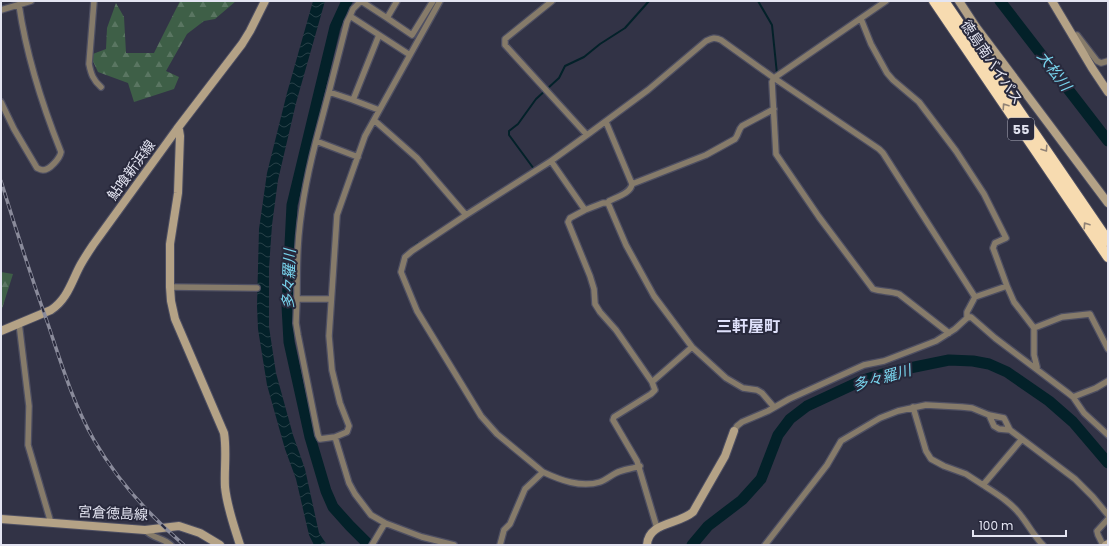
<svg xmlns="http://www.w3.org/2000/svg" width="1109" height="546" font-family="Poppins,'Noto Sans JP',sans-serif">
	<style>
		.forest { fill: url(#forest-firs) }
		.water { fill: url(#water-waves) }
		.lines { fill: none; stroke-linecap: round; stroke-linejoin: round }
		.stream { stroke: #032129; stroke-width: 2 }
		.river { stroke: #032129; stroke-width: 11 }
		.street-casing { stroke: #4e4f62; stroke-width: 8 }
		.secondary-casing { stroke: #4e4f62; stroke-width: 10 }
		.highway-casing { stroke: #4e4f62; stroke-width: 12 }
		.street { stroke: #867b6a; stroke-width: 5.5 }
		.secondary { stroke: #b4a286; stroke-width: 8 }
		.highway { stroke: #f7dbb0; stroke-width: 10 }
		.rail-casing { stroke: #8a8b9b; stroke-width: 3.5 }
		.rail { stroke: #28293c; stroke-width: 2; stroke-dasharray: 6; stroke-linecap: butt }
		.oneway { stroke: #908276 }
		.labels { text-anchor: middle; stroke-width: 4; stroke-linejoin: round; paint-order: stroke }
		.shield { fill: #28293c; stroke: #acadbb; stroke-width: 1 }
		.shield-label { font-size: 13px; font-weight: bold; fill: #e4e5f2 }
		.street-label { font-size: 14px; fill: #e4e5f2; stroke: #28293c }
		.water-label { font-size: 15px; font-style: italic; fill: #78d4ed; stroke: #28293c }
		.quarter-label { font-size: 16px; font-weight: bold; fill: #dfe1fb; stroke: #28293c }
	</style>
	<defs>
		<pattern id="forest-firs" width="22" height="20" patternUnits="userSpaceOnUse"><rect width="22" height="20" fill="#3e5f47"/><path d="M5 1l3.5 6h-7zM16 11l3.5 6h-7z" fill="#5a7662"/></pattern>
		<pattern id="water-waves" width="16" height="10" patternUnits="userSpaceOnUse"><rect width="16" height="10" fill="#032129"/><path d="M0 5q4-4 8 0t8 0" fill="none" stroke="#284148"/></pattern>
	</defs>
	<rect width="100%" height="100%" fill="#323346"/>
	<path class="forest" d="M180,1H236L215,19L204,21L187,34L166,71L179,77L174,89L134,102L128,83L98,72L90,55L106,49L107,28L116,3L124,17L126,53H154Z
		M1,272L13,274L1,312Z"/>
	<path class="water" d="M313,1H325L296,103L278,180L272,225L269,268V327L276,373L293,435L305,469L319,533L327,545H314L309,535L296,479L285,449L267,385L258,329L257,306L259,229L267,173L287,93Z"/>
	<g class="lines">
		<path class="stream" d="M758,1L772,25L777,74
			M533,170L534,169L509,135V131L518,124L536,99L559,78L565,66L584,57L600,44L625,28L649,1
			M914,197L924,212
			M413,247L418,243"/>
		<path class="river" d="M347,1L335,27L292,205L287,306L289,342L310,437L326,491L333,507L350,526L369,545
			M1000,1L1108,141
			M692,545L708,526L742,500L761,479L778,435L790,419L807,406L863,380L890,372L949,360L973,361L989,364L1007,372L1049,401L1073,422L1108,463"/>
		<defs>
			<path id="street" d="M94,1L89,64C91,74 93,80 101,87
				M361,1L353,9L350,16L410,55
				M361,1L387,18
				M397,1L387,18L412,35L433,1
				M552,1L505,39V45L587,135L648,90L706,41C712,38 715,37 721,40L774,78L879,149L883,153L975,297L967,312V318
				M886,1L774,78L772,82L776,154L819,217L873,289C882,292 890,291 899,294L949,333
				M1,10L31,1
				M350,16L347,22L329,92L353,100
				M861,19L871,44L887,73L893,80L919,102L956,151L984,194L1006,238L995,243L993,248L1007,286L1014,302L1034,328V355L1037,367V369
				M379,35L353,100L379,110
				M1072,36L1077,35L1097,61L1101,63L1108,61
				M329,92L316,141L358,157
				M1,102L14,129L37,168C39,169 41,170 43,170C50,170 60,158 61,152C43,107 26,53 19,5
				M374,120L417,158L466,215L551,161
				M606,122L632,184L706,155L735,139C739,134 738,130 742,126L774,109
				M587,135L551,161L585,210L603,203H608
				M316,141C307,176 300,211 298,247C297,264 297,281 297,299H331
				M632,184C631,193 617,197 609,201L608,203L626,245L654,296L692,347L726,378L743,388L757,390L762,393L774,407
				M585,210L570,218L568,222L590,276L594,289L595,304L600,312L616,330L652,382L692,347
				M466,215L412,251L405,257L401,272L417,311L481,416L497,434L543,472L525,489L510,524L504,530L500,545
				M170,287L257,288
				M975,297L1007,286
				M297,299L296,323L298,335L318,435L320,439L335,437
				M19,323L29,406L28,445L51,523
				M1034,328L1062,317L1090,314L1108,349
				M652,382L655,390L651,394L614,417L613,420L637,461L657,528
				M1073,397L1096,388L1108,381
				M913,407L926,451L931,459L944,466L966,474L983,485
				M989,415L994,426L999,429L1010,430L1022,439
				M734,431L737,426L742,422L768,411L789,399L864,365L884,361L936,341L955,329L967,318L971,317L995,338L1068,393L1073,397L1084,413L1108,435
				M543,472C560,480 581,488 600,482C606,480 610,476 616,473C623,469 632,469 640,466
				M385,523L422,537L454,545
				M145,530C152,538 163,538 171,545
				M372,545L385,523L371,515L355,494L349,483L335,437L347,432L349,426L340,403L332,370L329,336L337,215L365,136L440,1
				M765,545L827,465L841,441L880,418L898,411L926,405L962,407L972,408L989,415L1004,418L1010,430
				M1043,545C1034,536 1029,526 1022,517C1012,503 997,494 983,485L1022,439L1075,479L1093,497L1108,515
				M1103,545L1098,535L1097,531L1108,519"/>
			<path id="secondary" d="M959,1L976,27L1108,203
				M1052,1L1092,68L1108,92
				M177,129L179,130L180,136L178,193L170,244V287L171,301L175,319L224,433C227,451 224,469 225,487C227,507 234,526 240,545
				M1,331L51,310C68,299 72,280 81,264C85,257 89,251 93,245L177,129L242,44L250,31L265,1
				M1,519L145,530L179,526L200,533L220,545
				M647,545C648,522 678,525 693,512L725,456L734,431
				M1106,545L1108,544"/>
			<path id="highway" d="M934,1L1108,257
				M944,1L1108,241"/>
		</defs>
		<use href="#street" class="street-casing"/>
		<use href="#secondary" class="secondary-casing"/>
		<use href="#highway" class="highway-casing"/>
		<use href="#street" class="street"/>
		<use href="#secondary" class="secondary"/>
		<use href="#highway" class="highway"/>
		<defs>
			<path id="rail" d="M1,181C16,230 32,279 49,327C62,366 74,405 94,440C117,480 149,515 184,545"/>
		</defs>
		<use href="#rail" class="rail-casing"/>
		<use href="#rail" class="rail"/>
	</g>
	<defs><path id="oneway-chevron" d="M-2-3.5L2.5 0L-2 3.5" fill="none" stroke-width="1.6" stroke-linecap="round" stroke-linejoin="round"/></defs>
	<g class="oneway">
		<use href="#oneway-chevron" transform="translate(1005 106) rotate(-124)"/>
		<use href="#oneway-chevron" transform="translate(1045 149) rotate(56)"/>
		<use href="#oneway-chevron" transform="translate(1086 225) rotate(-124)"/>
	</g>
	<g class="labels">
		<rect class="shield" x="1008" y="118" width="26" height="22" rx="3"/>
		<g class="shield-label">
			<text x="1021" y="134">55</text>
		</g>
		<g class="street-label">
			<text transform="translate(992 62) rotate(56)" y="5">徳島南バイパス</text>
			<text transform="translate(131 170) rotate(-54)" y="5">鮎喰新浜線</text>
			<text transform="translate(113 513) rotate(3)" y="5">宮倉徳島線</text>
		</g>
		<g class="water-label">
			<text transform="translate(1054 71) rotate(53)" y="5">大松川</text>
			<text transform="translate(289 279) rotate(-88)" y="5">多々羅川</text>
			<text transform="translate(882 378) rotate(-16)" y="5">多々羅川</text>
		</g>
		<g class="quarter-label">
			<text x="748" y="332">三軒屋町</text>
		</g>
	</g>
	<rect width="1109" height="546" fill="none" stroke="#e4e5f2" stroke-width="4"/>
	<path d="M973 530v6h93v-6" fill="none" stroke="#e4e5f2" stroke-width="2"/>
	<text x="979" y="530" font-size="12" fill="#e4e5f2" stroke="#28293c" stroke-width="3" paint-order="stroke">100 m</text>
</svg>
